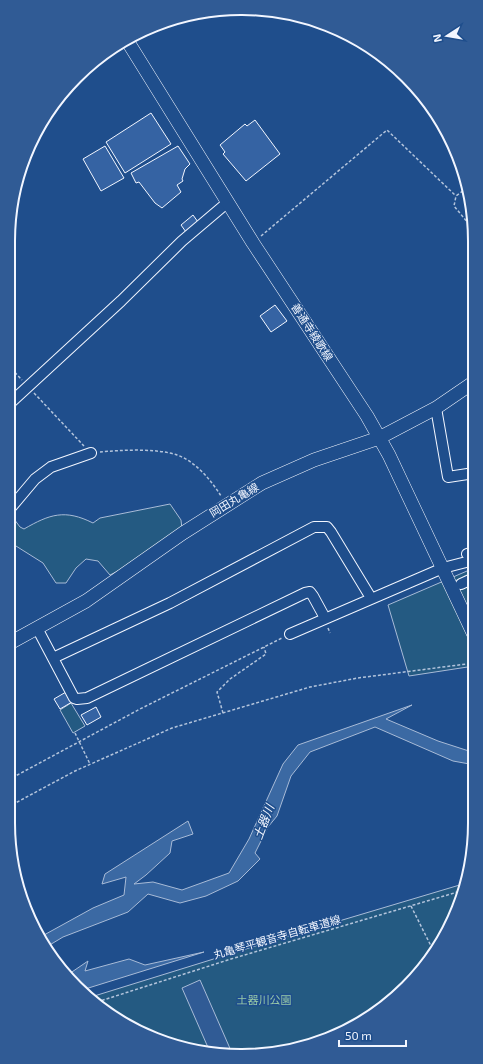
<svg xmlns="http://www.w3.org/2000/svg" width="483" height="1064" font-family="'Exo 2','Noto Sans JP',sans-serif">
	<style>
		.green { fill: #245a82; stroke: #a8bbd7 }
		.parking { fill: #305b95; stroke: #a8bbd7 }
		.water { fill: #3b69a3; stroke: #a8bbd7 }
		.building { fill: #3563a3; stroke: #f2f6ff }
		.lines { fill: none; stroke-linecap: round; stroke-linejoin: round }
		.minor-casing { stroke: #f2f6ff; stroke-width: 12 }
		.major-casing { stroke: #f2f6ff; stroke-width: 14 }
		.path { stroke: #b3c4dc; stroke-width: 1.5; stroke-dasharray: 3 2; stroke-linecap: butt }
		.minor { stroke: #1f4e8c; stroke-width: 10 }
		.major { stroke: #1f4e8c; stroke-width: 13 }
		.labels { text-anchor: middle; stroke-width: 3; stroke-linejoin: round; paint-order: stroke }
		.street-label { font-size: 11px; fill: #f2f6ff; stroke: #1f4e8c }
		.park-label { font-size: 11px; fill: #97c8a6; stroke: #1f4e8c }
		.water-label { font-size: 12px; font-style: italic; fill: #f2f6ff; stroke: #1f4e8c }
		.rim { fill: none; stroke: #f2f6ff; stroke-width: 2 }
	</style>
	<rect width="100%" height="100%" fill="#1f4e8c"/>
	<path class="green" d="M170,504L181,520L182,529L126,567L110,575L98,561L86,559L76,568L66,583H56L43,563L8,541V520L14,519L20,527L24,529C50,514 65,509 93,523L100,518Z
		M474,568V666L409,676L388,605Z
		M71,703L85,726L73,733L60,710Z
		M463,884L457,912L417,976L358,1025L272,1054L196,1052L125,1025L91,997L262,944Z"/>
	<path class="parking" d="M200,980L232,1053L210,1052L182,988Z"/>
	<path class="water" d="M412,705L386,719L438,741L475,753V765L453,761L375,727L310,752L291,776L277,816L268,827L255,853L260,859L238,881L206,896L180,903L148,894L128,912L63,937L48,946L43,937L44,935L93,908L124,895L126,877L102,884L105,874L188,821L193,834L172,841L170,853L146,875L134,884L153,882L182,890L229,873L249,839L283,764L298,745Z
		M204,952L82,990L66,976L88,961L85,971L129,959L145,965Z"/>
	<path class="building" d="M151,113L171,144L125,173L106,142Z
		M255,120L280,154L246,181L223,154L225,152L220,145L245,124L247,126Z
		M105,146L124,178L101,191L83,159Z
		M178,146L190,164L185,169L182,179L183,181L177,185L181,192L162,208L155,203L139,182L136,183L131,173Z
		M193,215L198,222L186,232L181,225Z
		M275,305L287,321L271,332L260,316Z
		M66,692L72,702L60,709L54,699Z
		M96,707L101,717L87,725L81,715Z"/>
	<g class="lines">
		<defs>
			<path id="minor" d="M8,405L121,301L182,241L228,202
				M436,408L448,477L474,473
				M8,511L35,479L51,467L91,453
				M467,554L474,552
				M461,584L474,578
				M37,628L74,698L77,699L87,698L305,593L310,592L313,596L325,618
				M290,634L443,568L474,560
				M53,658L170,603L314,527H327L331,532L371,598"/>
			<path id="major" d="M128,42L253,243L367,416L389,455L474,635
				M8,644L86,601L183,533L262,483L314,460L379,438L436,408L474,382"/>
		</defs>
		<use href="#minor" class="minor-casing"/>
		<use href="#major" class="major-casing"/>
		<path class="path" d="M467,188L456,196L454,206L473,229
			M261,236L387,130L456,196
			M8,365L22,380
			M34,393L84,446
			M100,452C122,450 156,448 177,455C195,461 211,480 221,496
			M328,628L330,633
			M223,713L217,692L230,679L266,654L264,647
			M75,733L90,764
			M8,780L140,709L282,638
			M8,807L75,771L172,728L310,687L358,678L474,663
			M411,906L433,950
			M97,1002L231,959L461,891"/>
		<use href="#minor" class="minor"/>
		<use href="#major" class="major"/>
	</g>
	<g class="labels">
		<g class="street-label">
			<text transform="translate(312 332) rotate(57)" y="4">善通寺綾歌線</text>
			<text transform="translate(234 500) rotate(-31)" y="4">岡田丸亀線</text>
			<text transform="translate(277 937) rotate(-16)" y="4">丸亀琴平観音寺自転車道線</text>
		</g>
		<g class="park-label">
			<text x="264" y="1004">土器川公園</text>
		</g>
		<g class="water-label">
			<text transform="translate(264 822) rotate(-69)" y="4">土器川</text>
		</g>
	</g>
	<path d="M0 0H483V1064H0ZM241 15H242A226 226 0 0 1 468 241V823A226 226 0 0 1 242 1049H241A226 226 0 0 1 15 823V241A226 226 0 0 1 241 15Z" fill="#305b95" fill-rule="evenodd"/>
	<path class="rim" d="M241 15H242A226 226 0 0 1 468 241V823A226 226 0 0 1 242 1049H241A226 226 0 0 1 15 823V241A226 226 0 0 1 241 15Z"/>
	<g transform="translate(447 36) rotate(258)" stroke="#1f4e8c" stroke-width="3" paint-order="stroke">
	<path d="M0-3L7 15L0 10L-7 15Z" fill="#f2f6ff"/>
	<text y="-6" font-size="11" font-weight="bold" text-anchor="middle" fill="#f2f6ff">N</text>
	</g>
	<path d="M339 1040v6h67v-6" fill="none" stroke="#f2f6ff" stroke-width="2"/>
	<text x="345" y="1040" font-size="12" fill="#f2f6ff" stroke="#1f4e8c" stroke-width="3" paint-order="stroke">50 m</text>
</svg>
